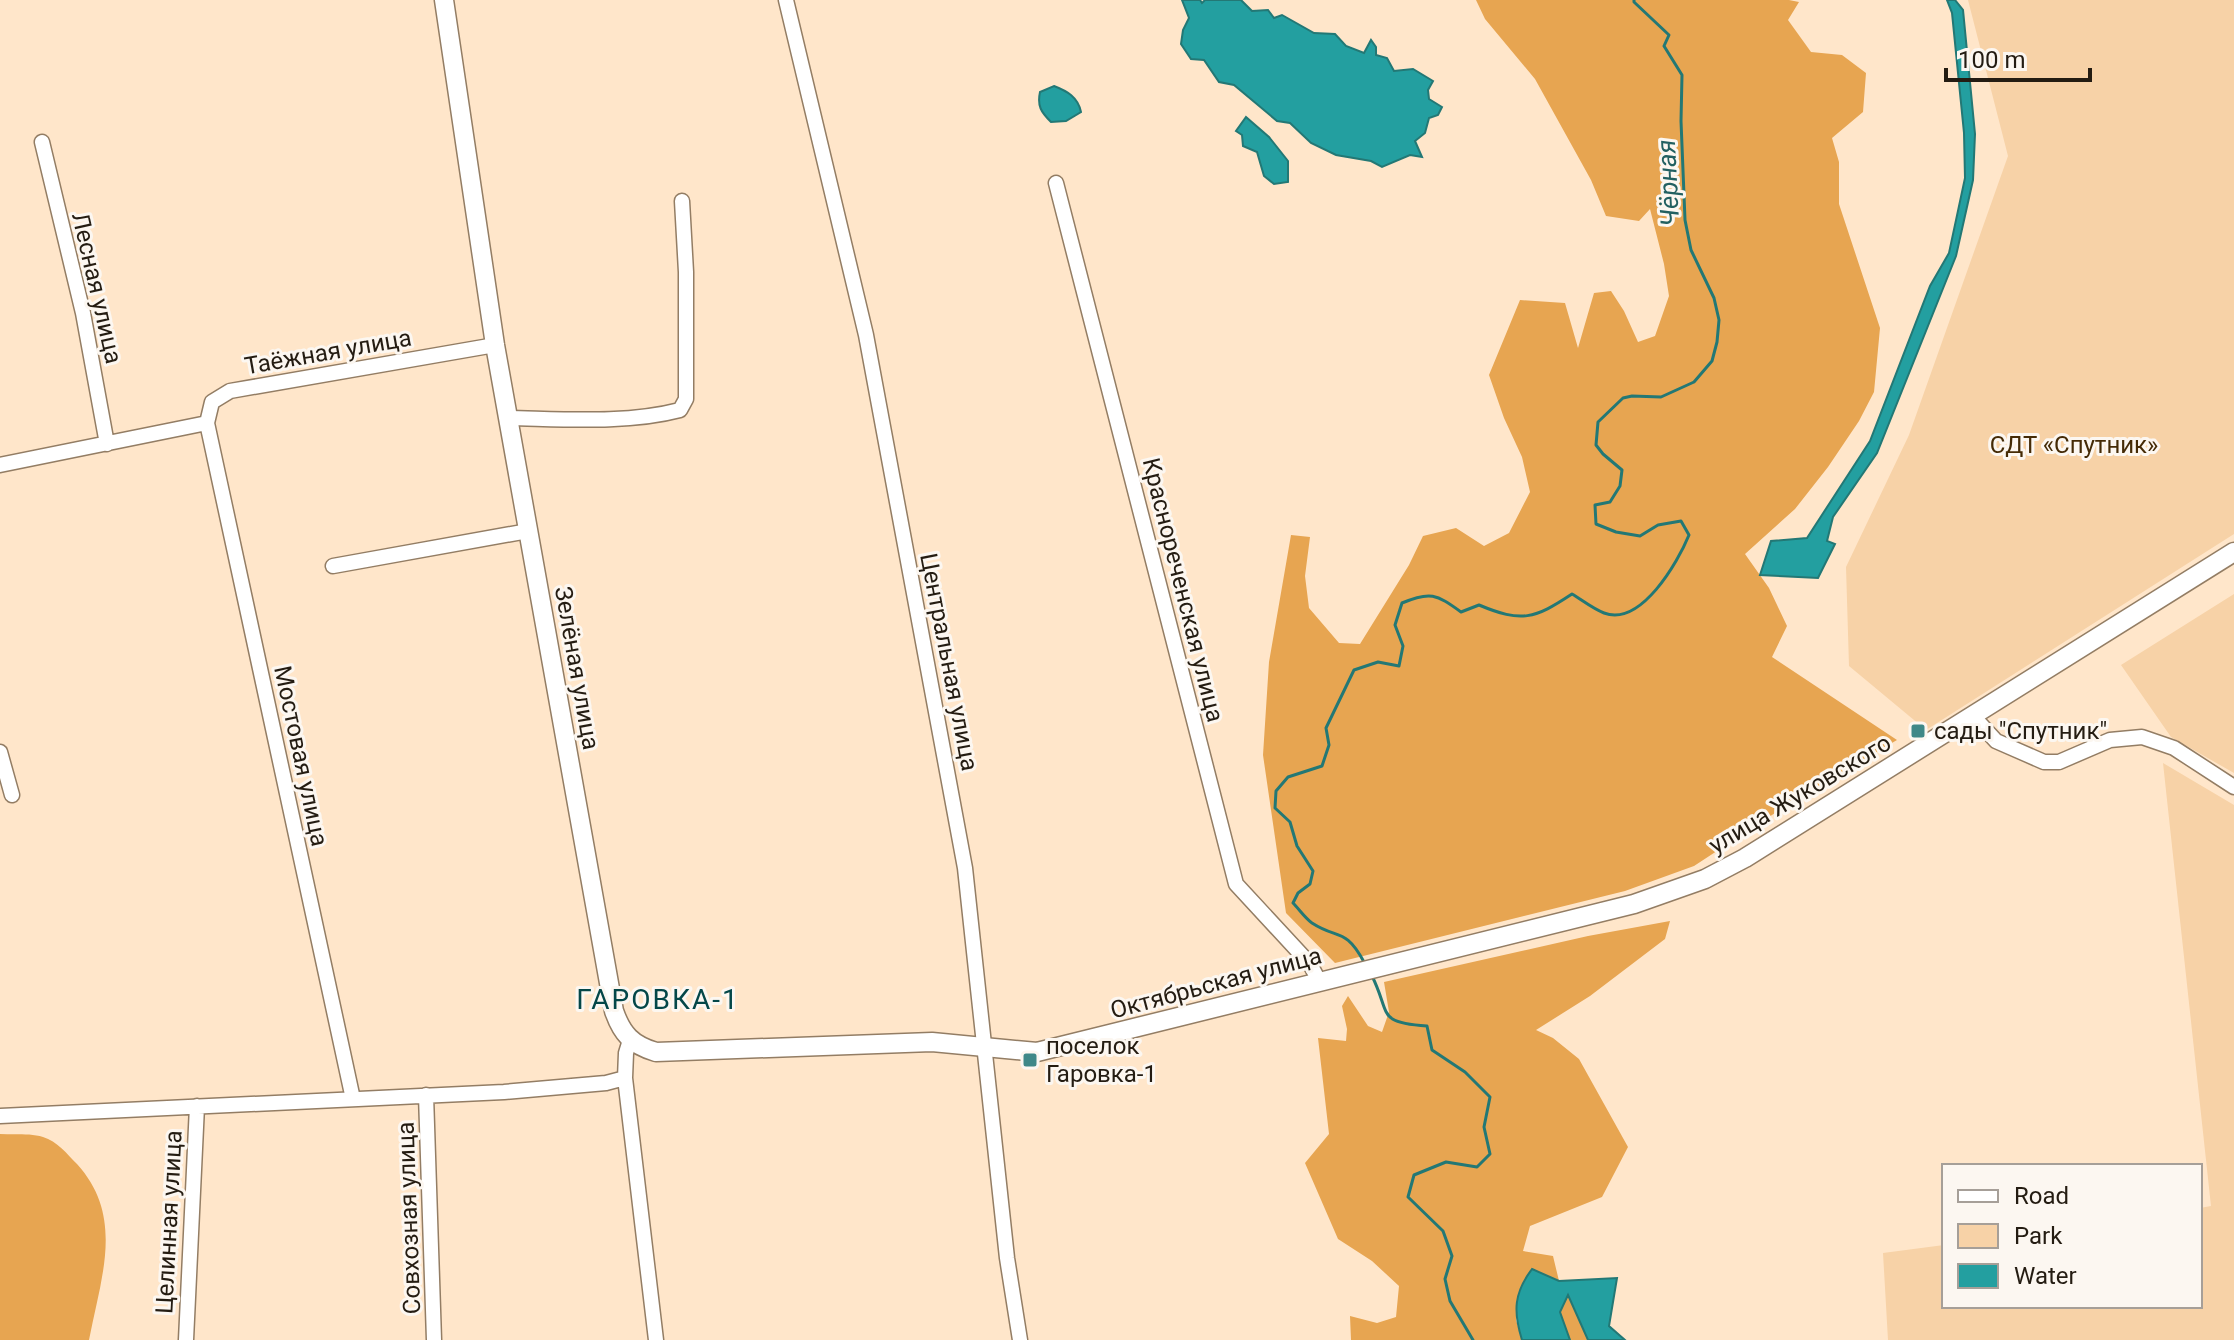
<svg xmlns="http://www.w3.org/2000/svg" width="2234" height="1340" font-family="Roboto,sans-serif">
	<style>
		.green { fill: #f7d2a7 }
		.forest { fill: #e7a551 }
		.water { fill: #239fa0; stroke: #237875; stroke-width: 2 }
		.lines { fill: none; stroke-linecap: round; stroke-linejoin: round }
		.stream { stroke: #237875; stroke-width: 3 }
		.minor-casing { stroke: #937d64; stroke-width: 17 }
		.major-casing { stroke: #937d64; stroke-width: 21 }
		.minor { stroke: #fff; stroke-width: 14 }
		.major { stroke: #fff; stroke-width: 18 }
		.poi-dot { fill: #3f8888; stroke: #fcf7f1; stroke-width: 3 }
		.labels { text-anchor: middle; stroke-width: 6; stroke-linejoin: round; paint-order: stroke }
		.street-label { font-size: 24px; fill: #241c12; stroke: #fcf7f1 }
		.park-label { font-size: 24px; fill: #452b06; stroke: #fcf7f1 }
		.poi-label { font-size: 24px; fill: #241c12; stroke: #fcf7f1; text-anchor: start }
		.water-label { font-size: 26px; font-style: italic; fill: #226061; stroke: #fcf7f1 }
		.quarter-label { font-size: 28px; letter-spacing: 2px; fill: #044748; stroke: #fcf7f1 }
	</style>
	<rect width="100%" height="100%" fill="#ffe6ca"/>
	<path class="green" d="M1968,0H2234V534L1926,730L1849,666L1846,567L1909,435L2008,156Z
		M2234,594V773L2171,737L2121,665Z
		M2163,763L2234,805V1340H1888L1883,1253L1944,1245V1306H2200V1208L2211,1206Z"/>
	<path class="forest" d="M1476,0H1789L1799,2L1788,20L1811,52L1842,55L1866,73L1863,112L1832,138L1839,162V204L1880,328L1874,392L1859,421L1828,467L1795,509L1745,554L1769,588L1787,626L1772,657L1897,740L1801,796L1694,866L1625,891L1335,963L1286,913L1263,755L1269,662L1291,535L1310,537L1305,576L1309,608L1339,643L1360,644L1409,565L1423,536L1456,528L1484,546L1509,533L1530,492L1522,457L1504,418L1489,375L1520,300L1565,303L1578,348L1594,293L1611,291L1624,311L1638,342L1655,336L1669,296L1664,264L1650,209L1639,221L1606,216L1591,180L1535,79L1485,19Z
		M1670,921L1665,939L1590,996L1536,1030L1553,1038L1579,1059L1628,1147L1602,1197L1530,1226L1523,1251L1553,1256L1559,1281L1532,1269L1516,1320L1522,1340H1351L1350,1316L1377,1323L1396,1317L1399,1286L1372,1261L1338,1239L1305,1163L1329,1134L1318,1038L1346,1041L1347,1029L1342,1006L1348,996L1368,1026L1382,1032L1389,1012L1384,982L1588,936Z
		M0,1134C14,1135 30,1133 43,1137C57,1141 67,1154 77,1164C125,1217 101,1277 89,1340H0Z
		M1568,1295L1588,1340H1570L1560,1312Z"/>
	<path class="water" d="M1182,0H1200L1202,3L1205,0H1241L1252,11L1268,10L1274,18L1282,15L1314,33L1335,34L1346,46L1364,53L1371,40L1376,47V55L1387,58L1394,71L1413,69L1433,81L1428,90L1429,99L1442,107L1438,115L1429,118L1425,133L1415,141L1422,157L1410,155L1382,167L1371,161L1336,155L1311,143L1290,123L1277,121L1234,85L1219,82L1204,60L1191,59L1181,44L1183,30L1189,18Z
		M1947,0H1955L1963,10L1975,134L1973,180L1956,256L1877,453L1833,517L1827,541L1835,544L1818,578L1760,575L1771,541L1807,538L1870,441L1930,286L1949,253L1965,178L1964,133L1952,13Z
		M1054,86C1067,91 1078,97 1081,112L1066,121L1051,122C1041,112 1037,106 1040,92Z
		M1246,117L1269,137L1288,161V182L1274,184L1264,176L1257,152L1243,146L1242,135L1236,131Z
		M1532,1269L1559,1281L1617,1278L1609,1326L1625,1340H1588L1568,1295L1560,1312L1570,1340H1522C1513,1311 1514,1293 1532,1269Z"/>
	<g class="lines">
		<path class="stream" d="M1364,962C1345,927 1338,940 1312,923C1305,918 1299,909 1293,903L1298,893L1310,884L1313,871L1297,846L1290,822L1275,808L1276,791L1288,777L1322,766L1329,745L1326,728L1354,670L1378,662L1399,666L1403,646L1395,625L1402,603C1430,591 1436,594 1461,612L1479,605C1522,623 1534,619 1572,594C1582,600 1593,609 1604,613C1641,627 1678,562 1689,535L1681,521L1658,525L1640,536L1616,532L1596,524L1595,505L1610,502L1620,486L1622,470L1603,454L1596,445L1598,422L1623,398L1632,396L1661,397L1694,382L1712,361L1717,342L1719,320L1714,298L1691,250L1685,220L1681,121L1682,75L1664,46L1669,35L1634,2V0
			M1372,976C1391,1014 1376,1023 1427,1026L1432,1050L1465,1072L1490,1097L1484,1127L1490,1154L1477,1167L1446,1162L1414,1175L1408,1197L1443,1231L1452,1256L1445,1279L1450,1301L1473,1340"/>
		<defs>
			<path id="minor" d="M786,0L866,335L965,868L1007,1258L1020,1340
				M42,142L83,313L107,444
				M1056,183L1236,884L1310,964L1319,981
				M508,418C563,419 627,424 680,410L686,399V272L682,201
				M207,423L353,1099
				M0,465L207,423L212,402L230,391L495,345
				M333,566L528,531
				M1973,716L1996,741L2044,762H2059L2110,740L2142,737L2174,748L2234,787
				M0,752L12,795
				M630,1040L626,1053L625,1078L656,1340
				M426,1095L434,1340
				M0,1116L504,1092L606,1083L625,1078
				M186,1340L197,1106"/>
			<path id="major" d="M444,0L495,345L614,1011C622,1034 632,1045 656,1052L932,1042L1037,1052L1634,904L1705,879L1745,858L2234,552"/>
		</defs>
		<use href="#minor" class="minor-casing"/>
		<use href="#major" class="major-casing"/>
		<use href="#minor" class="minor"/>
		<use href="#major" class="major"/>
	</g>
	<g class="poi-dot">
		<rect x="1910" y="723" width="16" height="16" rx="4"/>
		<rect x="1022" y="1052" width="16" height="16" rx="4"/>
	</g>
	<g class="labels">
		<g class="street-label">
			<text transform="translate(97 288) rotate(77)" y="8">Лесная улица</text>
			<text transform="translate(328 352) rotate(-10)" y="8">Таёжная улица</text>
			<text transform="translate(1183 590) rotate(76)" y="8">Краснореченская улица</text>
			<text transform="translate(949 662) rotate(79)" y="8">Центральная улица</text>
			<text transform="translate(577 668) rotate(80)" y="8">Зелёная улица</text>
			<text transform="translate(301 756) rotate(78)" y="8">Мостовая улица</text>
			<text transform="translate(1800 794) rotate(-31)" y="8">улица Жуковского</text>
			<text transform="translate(1216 983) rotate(-15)" y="8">Октябрьская улица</text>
			<text transform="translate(409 1218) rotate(-92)" y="8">Совхозная улица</text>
			<text transform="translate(169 1222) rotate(-87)" y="8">Целинная улица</text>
		</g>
		<g class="park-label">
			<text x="2074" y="453">СДТ «Спутник»</text>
		</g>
		<g class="poi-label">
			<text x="1934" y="739">сады "Спутник"</text>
			<text x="1046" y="1054">поселок<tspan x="1046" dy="28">Гаровка-1</tspan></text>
		</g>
		<g class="water-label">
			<text transform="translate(1668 183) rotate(-93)" y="9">Чёрная</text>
		</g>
		<g class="quarter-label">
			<text x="658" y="1009">ГАРОВКА-1</text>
		</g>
	</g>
	<rect x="1942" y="1164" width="260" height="144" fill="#fcf7f1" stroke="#a69f98" stroke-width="2"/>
	<rect x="1958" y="1190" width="40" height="12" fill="#ffffff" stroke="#a69f98" stroke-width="2"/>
	<text x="2014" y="1204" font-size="24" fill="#241c12">Road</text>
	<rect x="1958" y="1224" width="40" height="24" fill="#f7d2a7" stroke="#a69f98" stroke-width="2"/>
	<text x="2014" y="1244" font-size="24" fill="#241c12">Park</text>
	<rect x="1958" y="1264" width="40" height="24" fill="#239fa0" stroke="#a69f98" stroke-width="2"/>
	<text x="2014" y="1284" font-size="24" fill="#241c12">Water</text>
	<path d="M1946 68v12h144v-12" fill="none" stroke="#241c12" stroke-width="4"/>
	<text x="1958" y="68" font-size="24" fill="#241c12" stroke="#fcf7f1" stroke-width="6" paint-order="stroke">100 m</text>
</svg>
